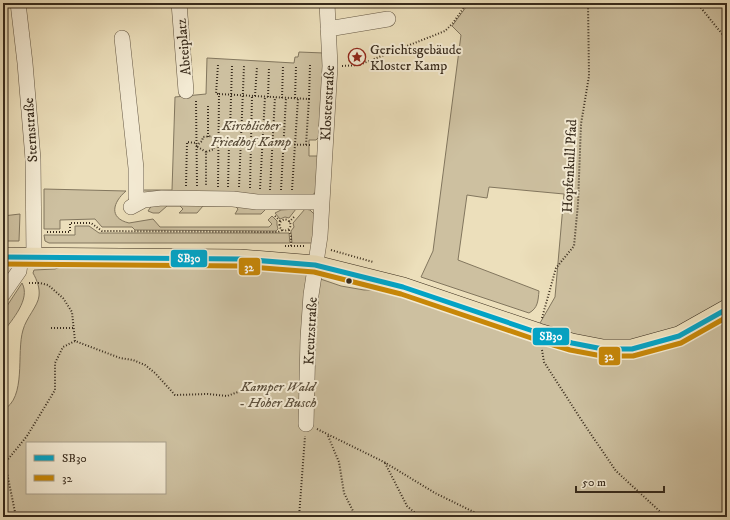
<svg xmlns="http://www.w3.org/2000/svg" width="730" height="520" font-family="'IM FELL DW Pica',serif">
	<style>
		.green { fill: #cdc0a0; stroke: #82765e; fill-rule: evenodd }
		.lines { fill: none; stroke-linecap: round; stroke-linejoin: round }
		.minor-casing { stroke: #655844; stroke-width: 16 }
		.major-casing { stroke: #382b1c; stroke-width: 20 }
		.path { stroke: #382b1c; stroke-width: 2; stroke-dasharray: 1 2; stroke-linecap: butt }
		.minor { stroke: #f3ead3; stroke-width: 15 }
		.major { stroke: #ecdfbb; stroke-width: 19 }
		.bus-1-casing { stroke: #f3ead3; stroke-width: 8 }
		.bus-2-casing { stroke: #f3ead3; stroke-width: 8 }
		.bus-1 { stroke: #03a3c5; stroke-width: 5 }
		.bus-2 { stroke: #c78707; stroke-width: 5 }
		.bus-dot { fill: #382b1c; stroke: #f3ead3; stroke-width: 1.5 }
		.labels { text-anchor: middle; stroke-width: 4; stroke-linejoin: round; paint-order: stroke }
		.street-label { font-size: 14px; fill: #382b1c; stroke: #f3ead3 }
		.poi-label { font-size: 14px; fill: #382b1c; stroke: #f3ead3; text-anchor: start }
		.park-label { font-size: 14px; font-style: italic; fill: #5d503d; stroke: #f3ead3 }
		.line-badge { stroke: #f3ead3; stroke-width: 1.5 }
		.badge-label { font-size: 11px; text-anchor: middle; font-weight: bold; fill: #fff }
	</style>
	<rect width="100%" height="100%" fill="#ecdfbb"/>
	<filter id="stains"><feTurbulence type="fractalNoise" baseFrequency=".005" numOctaves="4"/><feColorMatrix values="0 0 0 0 .2 0 0 0 0 .09 0 0 0 0 .02 0 0 0 .5 -.17"/></filter>
	<radialGradient id="worn" r=".72"><stop offset=".6" stop-color="#630" stop-opacity="0"/><stop offset="1" stop-color="#630" stop-opacity=".3"/></radialGradient>
	<path class="green" d="M469,3H727V517H3V410C27,398 16,353 23,330C26,318 38,306 39,296C40,288 37,280 33,273L34,270L55,269L63,266L245,268L300,272L341,286L364,290H389L539,333L540,323L555,297L564,194L489,187L487,198L467,195L458,260L539,291C538,301 538,308 529,313L421,277L433,251L461,35L452,26ZM27,443H165V493H27Z
		M299,52L324,53L320,136L316,140H309V156H319L316,192L311,196L143,193V190H172L175,97L206,94L207,58L294,63L295,57H298Z
		M44,189L126,191C113,202 108,218 129,223L153,219L160,227H269L272,224L268,220L272,216L277,221V225L278,229L276,231L135,230L132,227H102L95,219L60,220V229H44Z
		M164,202L233,203L254,208H267L261,214H235L238,209L235,206H203L197,213H179L183,209L180,206H167L159,213H153L148,211L152,205Z
		M296,209L289,218L285,217L280,219L275,213L281,210Z
		M305,209L310,210L315,215L314,243H292L291,231L294,227L293,223Z
		M20,214L19,241H3V216Z
		M75,226H89L99,233H289L290,243H49L45,241L44,235H75Z
		M22,283C31,299 12,320 3,332V312Z"/>
	<g class="lines">
		<defs>
			<path id="minor" d="M18,3L25,63L33,159L34,257
				M179,3L186,91
				M328,29L388,19
				M122,38L136,168V197L138,203
				M131,207L144,200L162,198L233,199L257,202H322
				M3,294L19,271L21,257
				M306,424L308,338L311,295L320,236L330,66L327,3"/>
			<path id="major" d="M3,257L240,259L315,265L403,287L539,333L572,343L603,349H632L679,336L727,309"/>
		</defs>
		<use href="#minor" class="minor-casing"/>
		<use href="#major" class="major-casing"/>
		<path class="path" d="M697,3L727,40
			M218,65L216,94H219
			M232,66L230,130H240
			M342,66L359,65L445,31L453,23L467,3
			M255,96L257,67
			M268,97L269,67
			M282,98L283,66
			M295,98L296,67
			M309,99L310,65
			M196,101L197,186
			M208,137V104
			M216,143L312,145
			M206,152L196,146L202,141L203,137L212,136L215,140L214,149L206,152V185
			M186,186L187,142L197,143
			M218,187L219,94L309,99L306,145
			M228,187L229,144
			M239,187L244,66
			M250,188L252,96
			M260,189L265,97
			M270,190L275,97
			M281,190L286,98
			M292,190L298,99
			M275,216L281,222
			M279.5 225a5.5 5.5 0 1 1 11 0a5.5 5.5 0 1 1-11 0Z
			M289,222L295,216
			M289,230L291,236V246
			M47,232H70V223H91L102,231L274,232H278L282,230
			M285,246H305
			M331,250L373,262
			M29,283H40L48,285L63,298L72,312L75,341
			M542,318L556,268L574,246L578,204L581,124L589,76L588,3
			M51,328H73
			M542,350L544,362L584,424L616,471L666,517
			M317,429L384,462L435,493L484,517
			M328,436L339,462L344,493L356,517
			M385,463L407,506L420,517
			M16,517L5,463L27,436L55,390V363L63,347L75,341L120,358L133,360L145,365L155,373L175,395L208,394L227,396L255,386
			M299,517L305,436"/>
		<use href="#minor" class="minor"/>
		<use href="#major" class="major"/>
		<defs>
			<path id="bus-1" d="M3,257L240,259L315,265L403,287L539,333L572,343L603,349H632L679,336L727,309"/>
			<path id="bus-2" d="M3,264L240,266L314,272L401,294L537,340L570,350L602,356H633L681,343L727,317"/>
		</defs>
		<use href="#bus-1" class="bus-1-casing"/>
		<use href="#bus-2" class="bus-2-casing"/>
		<use href="#bus-1" class="bus-1"/>
		<use href="#bus-2" class="bus-2"/>
	</g>
	<defs>
		<symbol id="sight-ring" viewBox="-11 -11 22 22"><circle r="9.5" fill="#f3ead3" stroke="#8f2418" stroke-width="1.5"/><path d="M0-6L1.8-2.2L6-1.7L2.9 1.2L3.7 5.4L0 3.3L-3.7 5.4L-2.9 1.2L-6-1.7L-1.8-2.2Z" fill="#8f2418"/></symbol>
	</defs>
	<g fill-rule="evenodd">
		<use href="#sight-ring" x="347" y="47" width="20" height="20"/>
	</g>
	<circle class="bus-dot" cx="349" cy="281" r="3.5"/>
	<g class="labels">
		<g class="street-label">
			<text transform="translate(183 47) rotate(-95)" y="5">Abteiplatz</text>
			<text transform="translate(327 103) rotate(-87)" y="5">Klosterstraße</text>
			<text transform="translate(30 130) rotate(-94)" y="5">Sternstraße</text>
			<text transform="translate(569 166) rotate(-87)" y="5">Hopfenkull Pfad</text>
			<text transform="translate(310 331) rotate(-87)" y="5">Kreuzstraße</text>
		</g>
		<g class="poi-label">
			<text x="370" y="54">Gerichtsgebäude<tspan x="370" dy="16">Kloster Kamp</tspan></text>
		</g>
		<g class="park-label">
			<text x="251" y="130">Kirchlicher<tspan x="251" dy="16">Friedhof Kamp</tspan></text>
			<text x="278" y="391">Kamper Wald<tspan x="278" dy="16">- Hoher Busch</tspan></text>
		</g>
	</g>
	<g class="line-badge">
		<rect x="170" y="249" width="38" height="19" rx="4" fill="#03a3c5"/>
		<rect x="238" y="257" width="23" height="19" rx="4" fill="#c78707"/>
		<rect x="532" y="327" width="38" height="19" rx="4" fill="#03a3c5"/>
		<rect x="598" y="346" width="23" height="20" rx="4" fill="#c78707"/>
	</g>
	<g class="badge-label">
		<text x="189" y="262">SB30</text>
		<text x="249" y="271">32</text>
		<text x="551" y="340">SB30</text>
		<text x="609" y="360">32</text>
	</g>
	<rect width="730" height="520" fill="none" stroke="#ecdfbb" stroke-width="16"/>
	<rect x="4" y="4" width="722" height="512" fill="none" stroke="#382b1c" stroke-width="2"/>
	<rect x="8" y="8" width="714" height="504" fill="none" stroke="#382b1c"/>
	<rect x="26" y="442" width="140" height="52" fill="#f3ead3" stroke="#a89e8a"/>
	<rect x="34" y="455" width="20" height="6" fill="#03a3c5" stroke="#a89e8a"/>
	<text x="62" y="462" font-size="12" fill="#382b1c">SB30</text>
	<rect x="34" y="475" width="20" height="6" fill="#c78707" stroke="#a89e8a"/>
	<text x="62" y="482" font-size="12" fill="#382b1c">32</text>
	<path d="M576 486v6h88v-6" fill="none" stroke="#382b1c" stroke-width="2"/>
	<text x="582" y="486" font-size="12" fill="#382b1c" stroke="#f3ead3" stroke-width="3" paint-order="stroke">50 m</text>
	<rect width="100%" height="100%" filter="url(#stains)"/>
	<rect width="100%" height="100%" fill="url(#worn)"/>
</svg>
